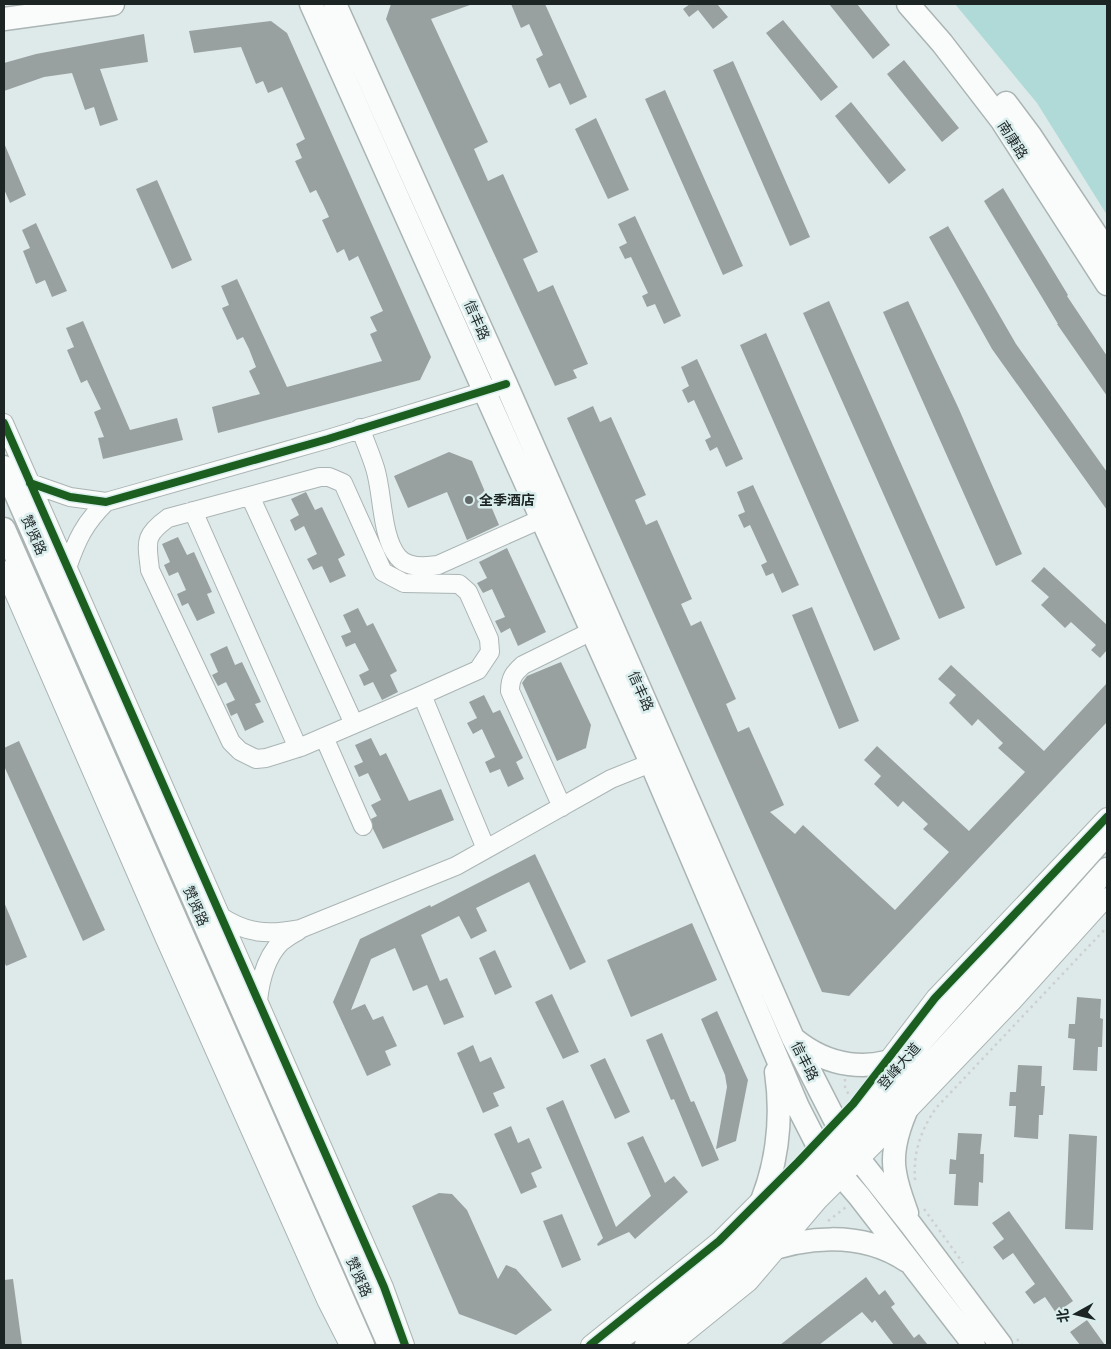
<svg xmlns="http://www.w3.org/2000/svg" width="1111" height="1349" font-family="Raleway,'Noto Sans SC',sans-serif">
	<style>
		.green { fill: #afdad8 }
		.building { fill: #98a1a0 }
		.lines { fill: none; stroke-linecap: round; stroke-linejoin: round }
		.minor-casing { stroke: #aab4b3; stroke-width: 20 }
		.major-casing { stroke: #aab4b3; stroke-width: 25 }
		.path { stroke: #cdd0d0; stroke-width: 2.5; stroke-dasharray: 2.5 4; stroke-linecap: butt }
		.minor { stroke: #fafcfc; stroke-width: 18 }
		.major { stroke: #fafcfc; stroke-width: 22 }
		.cycleway-casing { stroke: #daeeed; stroke-width: 11 }
		.cycleway { stroke: #1b5e20; stroke-width: 8 }
		.poi-dot { fill: #616969; stroke: #daeeed; stroke-width: 2 }
		.labels { text-anchor: middle; stroke-width: 5; stroke-linejoin: round; paint-order: stroke }
		.street-label { font-size: 14px; fill: #1d2424; stroke: #daeeed }
		.poi-label { font-size: 14px; font-weight: bold; fill: #1d2424; stroke: #daeeed; text-anchor: start }
	</style>
	<rect width="100%" height="100%" fill="#deeae9"/>
	<path class="green" d="M955,4H1107V215L1037,103Z"/>
	<path class="building" d="M391,4H470V5L431,19L488,142L474,149L488,181L503,174L538,252L523,259L538,292L553,285L588,364L573,370L577,378L555,386L386,19Z
		M511,4H545L587,97L570,105L560,83L549,88L536,59L543,55L529,24L521,28Z
		M690,4H717L728,17L713,29L698,10L689,17L683,9Z
		M829,4H857L890,45L873,59Z
		M783,20L838,87L821,101L766,33Z
		M271,21L287,33L431,357L420,380L218,433L212,407L260,394L249,371L256,367L249,349L243,337L237,340L222,308L229,305L221,286L237,279L287,387L382,361L370,334L377,331L370,317L383,311L358,256L349,261L344,249L337,253L322,220L329,217L323,204L316,190L310,193L295,161L302,158L296,144L305,139L282,87L268,93L263,81L256,84L241,47L194,53L189,31Z
		M144,34L148,62L100,69L118,120L100,126L94,107L85,110L72,73L44,77L4,91V63L36,54Z
		M904,60L959,128L942,142L887,74Z
		M733,61L810,237L790,246L713,70Z
		M665,90L743,266L723,275L645,99Z
		M851,102L906,170L889,184L835,116Z
		M596,118L629,190L608,199L575,129Z
		M4,143L26,195L10,203L4,189Z
		M157,180L192,260L172,269L136,189Z
		M1003,188L1068,295L1067,296L1107,356V396L1057,324H1058L984,201Z
		M635,216L681,316L664,324L655,304L647,307L642,296L648,293L631,257L625,259L619,247L627,243L618,224Z
		M36,223L67,291L52,297L45,280L36,284L23,251L30,248L22,230Z
		M948,226L1016,344L1107,472V510L992,349L929,237Z
		M829,301L965,608L939,619L803,313Z
		M908,301L958,407L1022,554L996,566L883,312Z
		M83,321L130,430L177,418L183,440L103,459L98,438L104,437L94,412L101,409L87,380L81,383L67,350L74,347L66,328Z
		M766,333L900,639L874,651L740,345Z
		M697,359L743,459L726,467L717,447L710,451L705,440L711,437L694,400L688,403L682,390L689,386L681,367Z
		M593,406L600,422L611,417L646,495L635,500L646,525L657,520L692,599L681,604L691,626L701,621L736,699L726,704L738,732L749,727L784,805L770,812L795,834L803,825L895,910L949,852L923,829L928,824L903,801L898,807L874,784L881,776L864,760L877,746L969,831L1025,772L998,748L1003,743L978,719L972,726L949,703L956,695L938,679L951,665L1044,751L1107,683V722L849,996L822,992L567,418Z
		M449,452L472,461L499,525L467,540L447,492L408,508L394,476Z
		M753,485L799,585L782,593L773,573L766,576L761,565L767,562L750,525L744,528L738,515L745,512L737,492Z
		M306,492L315,510L322,507L345,555L338,559L346,576L330,583L322,566L313,570L307,559L317,554L304,526L295,531L290,520L299,515L291,499Z
		M178,537L187,555L194,552L212,592L207,594L215,613L197,621L188,603L182,606L177,594L186,590L178,572L169,576L164,565L170,562L162,544Z
		M507,548L546,632L518,646L510,628L501,633L495,621L505,617L492,589L483,593L477,583L487,578L479,562Z
		M1044,567L1107,625V650L1100,658L1091,650L1096,645L1071,622L1065,628L1041,605L1049,597L1031,581Z
		M812,607L859,721L839,729L792,615Z
		M358,608L367,626L373,623L397,671L390,675L398,692L382,700L373,682L364,686L359,675L369,670L355,643L346,647L341,636L351,632L343,615Z
		M227,646L235,665L242,662L261,702L255,704L264,722L245,731L237,713L231,716L226,704L235,700L226,682L218,686L212,675L218,672L210,654Z
		M561,662L591,725L586,748L557,761L522,683L527,676Z
		M484,695L493,713L500,710L523,758L516,762L524,779L508,787L500,769L490,773L485,762L495,757L482,729L473,734L467,723L477,718L469,702Z
		M371,738L380,756L386,753L409,801L441,789L454,820L383,849L373,829L371,819L377,816L371,805L381,800L368,773L359,777L354,766L363,762L355,745Z
		M19,741L105,930L83,941L4,766V748Z
		M535,854L586,962L570,970L529,882L476,908L487,931L471,939L459,916L421,935L440,981L447,978L464,1017L444,1025L427,985L413,991L395,948L371,959L351,1010L365,1004L373,1020L383,1016L397,1046L385,1051L391,1065L367,1076L333,1002L360,939L430,905L431,907Z
		M4,902L27,957L6,966L4,961Z
		M692,923L717,980L631,1017L607,960Z
		M495,950L512,987L495,995L479,958Z
		M552,994L579,1052L563,1059L535,1002Z
		M1077,997L1101,999L1100,1018L1103,1019L1102,1047H1098L1097,1071L1073,1070L1075,1039L1068,1038L1069,1024H1075Z
		M717,1011L748,1080L736,1141L716,1149L727,1087L725,1075L701,1019Z
		M662,1033L691,1102L694,1101L719,1160L702,1167L674,1099L671,1100L646,1040Z
		M473,1045L480,1062L491,1057L505,1088L493,1093L499,1106L483,1113L457,1053Z
		M605,1058L630,1112L615,1119L590,1065Z
		M1018,1065L1042,1066L1041,1086H1045L1043,1115H1039L1038,1139L1014,1137L1016,1106H1009L1010,1092H1016Z
		M563,1100L616,1227L651,1196L627,1143L643,1136L665,1183L674,1176L688,1192L635,1239L629,1232L598,1246L597,1244L603,1238L546,1108Z
		M511,1126L518,1143L529,1138L542,1168L531,1173L537,1187L521,1194L494,1134Z
		M958,1133L982,1134L980,1154H984L983,1183L979,1182L978,1206L954,1205L956,1174H949L950,1159L956,1160Z
		M1069,1134L1097,1136L1093,1230L1065,1229Z
		M439,1193L452,1194L467,1210L498,1279L506,1265L516,1269L552,1310L516,1335L459,1314L412,1206Z
		M1009,1211L1073,1301L1056,1313L1045,1297L1034,1304L1025,1292L1035,1284L1013,1253L1003,1260L993,1247L1004,1239L992,1223Z
		M562,1214L581,1260L562,1268L543,1221Z
		M866,1277L879,1295L885,1290L895,1304L891,1307L914,1338L919,1334L928,1345H894L875,1320L872,1323L862,1312L819,1345H780Z
		M13,1279L22,1345H4V1280Z
		M1087,1320L1105,1345H1080L1070,1332Z"/>
	<g class="lines">
		<defs>
			<path id="minor" d="M4,423L384,1287L405,1345
				M360,428C365,441 371,455 375,468C383,493 381,537 398,557C407,568 425,567 438,565L541,519
				M30,483L70,497L106,502L328,439L495,388
				M250,496L354,724
				M193,511L298,748
				M67,568C77,539 84,524 106,502
				M4,570L164,937L327,1302L349,1345
				M422,695L301,747L266,758L256,759L240,751L231,742L150,570C147,542 143,536 168,518L320,477H329L343,483L383,572L404,583L459,584L468,592L489,639L490,652L478,670L422,695L486,849
				M324,737L363,826
				M562,807L510,691C510,678 514,673 523,665L592,631
				M220,916C247,934 268,935 300,929L456,866L611,779L651,763
				M258,1001C260,982 266,957 281,942C286,938 292,934 298,931
				M884,1065L935,998L1107,817
				M590,1345L719,1241L762,1198
				M671,1345L749,1282L818,1201L904,1115L1013,1001L1107,897"/>
			<path id="major" d="M311,4L651,763L798,1107L821,1152L859,1196L974,1345
				M335,4L506,384L793,1038L840,1130L851,1149L911,1225L1001,1345
				M908,4L942,43L1002,121L1107,284
				M4,19L113,4
				M1006,103L1030,135L1107,251
				M4,467L389,1345
				M4,529L363,1345
				M794,1039C828,1067 869,1073 909,1054
				M907,1213C902,1199 897,1186 895,1172C890,1146 904,1113 916,1090
				M756,1214C777,1170 783,1120 776,1072
				M753,1256C802,1236 861,1230 907,1261
				M611,1345L686,1290L750,1227L867,1102L1107,834
				M646,1345L699,1304L807,1198L834,1167L868,1132L1015,972L1107,869"/>
		</defs>
		<use href="#minor" class="minor-casing"/>
		<use href="#major" class="major-casing"/>
		<path class="path" d="M845,1079V1087L850,1097
			M915,1180C913,1152 921,1129 937,1107L1107,927
			M924,1209L963,1263
			M828,1221L846,1207
			M1017,1339L1022,1345"/>
		<use href="#minor" class="minor"/>
		<use href="#major" class="major"/>
		<defs>
			<path id="cycleway" d="M4,423L384,1287L405,1345
				M30,483L70,497L106,502L328,439L506,384
				M590,1345L719,1241L798,1162L853,1104L935,998L1107,817"/>
		</defs>
		<use href="#cycleway" class="cycleway-casing"/>
		<use href="#cycleway" class="cycleway"/>
	</g>
	<circle class="poi-dot" cx="469" cy="500" r="5"/>
	<g class="labels">
		<g class="street-label">
			<text transform="translate(1013 140) rotate(57)" y="5">南康路</text>
			<text transform="translate(477 320) rotate(66)" y="5">信丰路</text>
			<text transform="translate(34 535) rotate(66)" y="5">赞贤路</text>
			<text transform="translate(641 691) rotate(66)" y="5">信丰路</text>
			<text transform="translate(196 906) rotate(66)" y="5">赞贤路</text>
			<text transform="translate(805 1061) rotate(63)" y="5">信丰路</text>
			<text transform="translate(899 1066) rotate(-49)" y="5">登峰大道</text>
			<text transform="translate(359 1277) rotate(66)" y="5">赞贤路</text>
		</g>
		<g class="poi-label">
			<text x="479" y="505">全季酒店</text>
		</g>
	</g>
	<rect width="1111" height="1349" fill="none" stroke="#1d2424" stroke-width="10"/>
	<g transform="translate(1076 1314) rotate(262)" stroke="#daeeed" stroke-width="4" paint-order="stroke">
	<path d="M0-4L9 19L0 12L-9 19Z" fill="#1d2424"/>
	<text y="-8" font-size="14" font-weight="bold" text-anchor="middle" fill="#1d2424">北</text>
	</g>
</svg>
